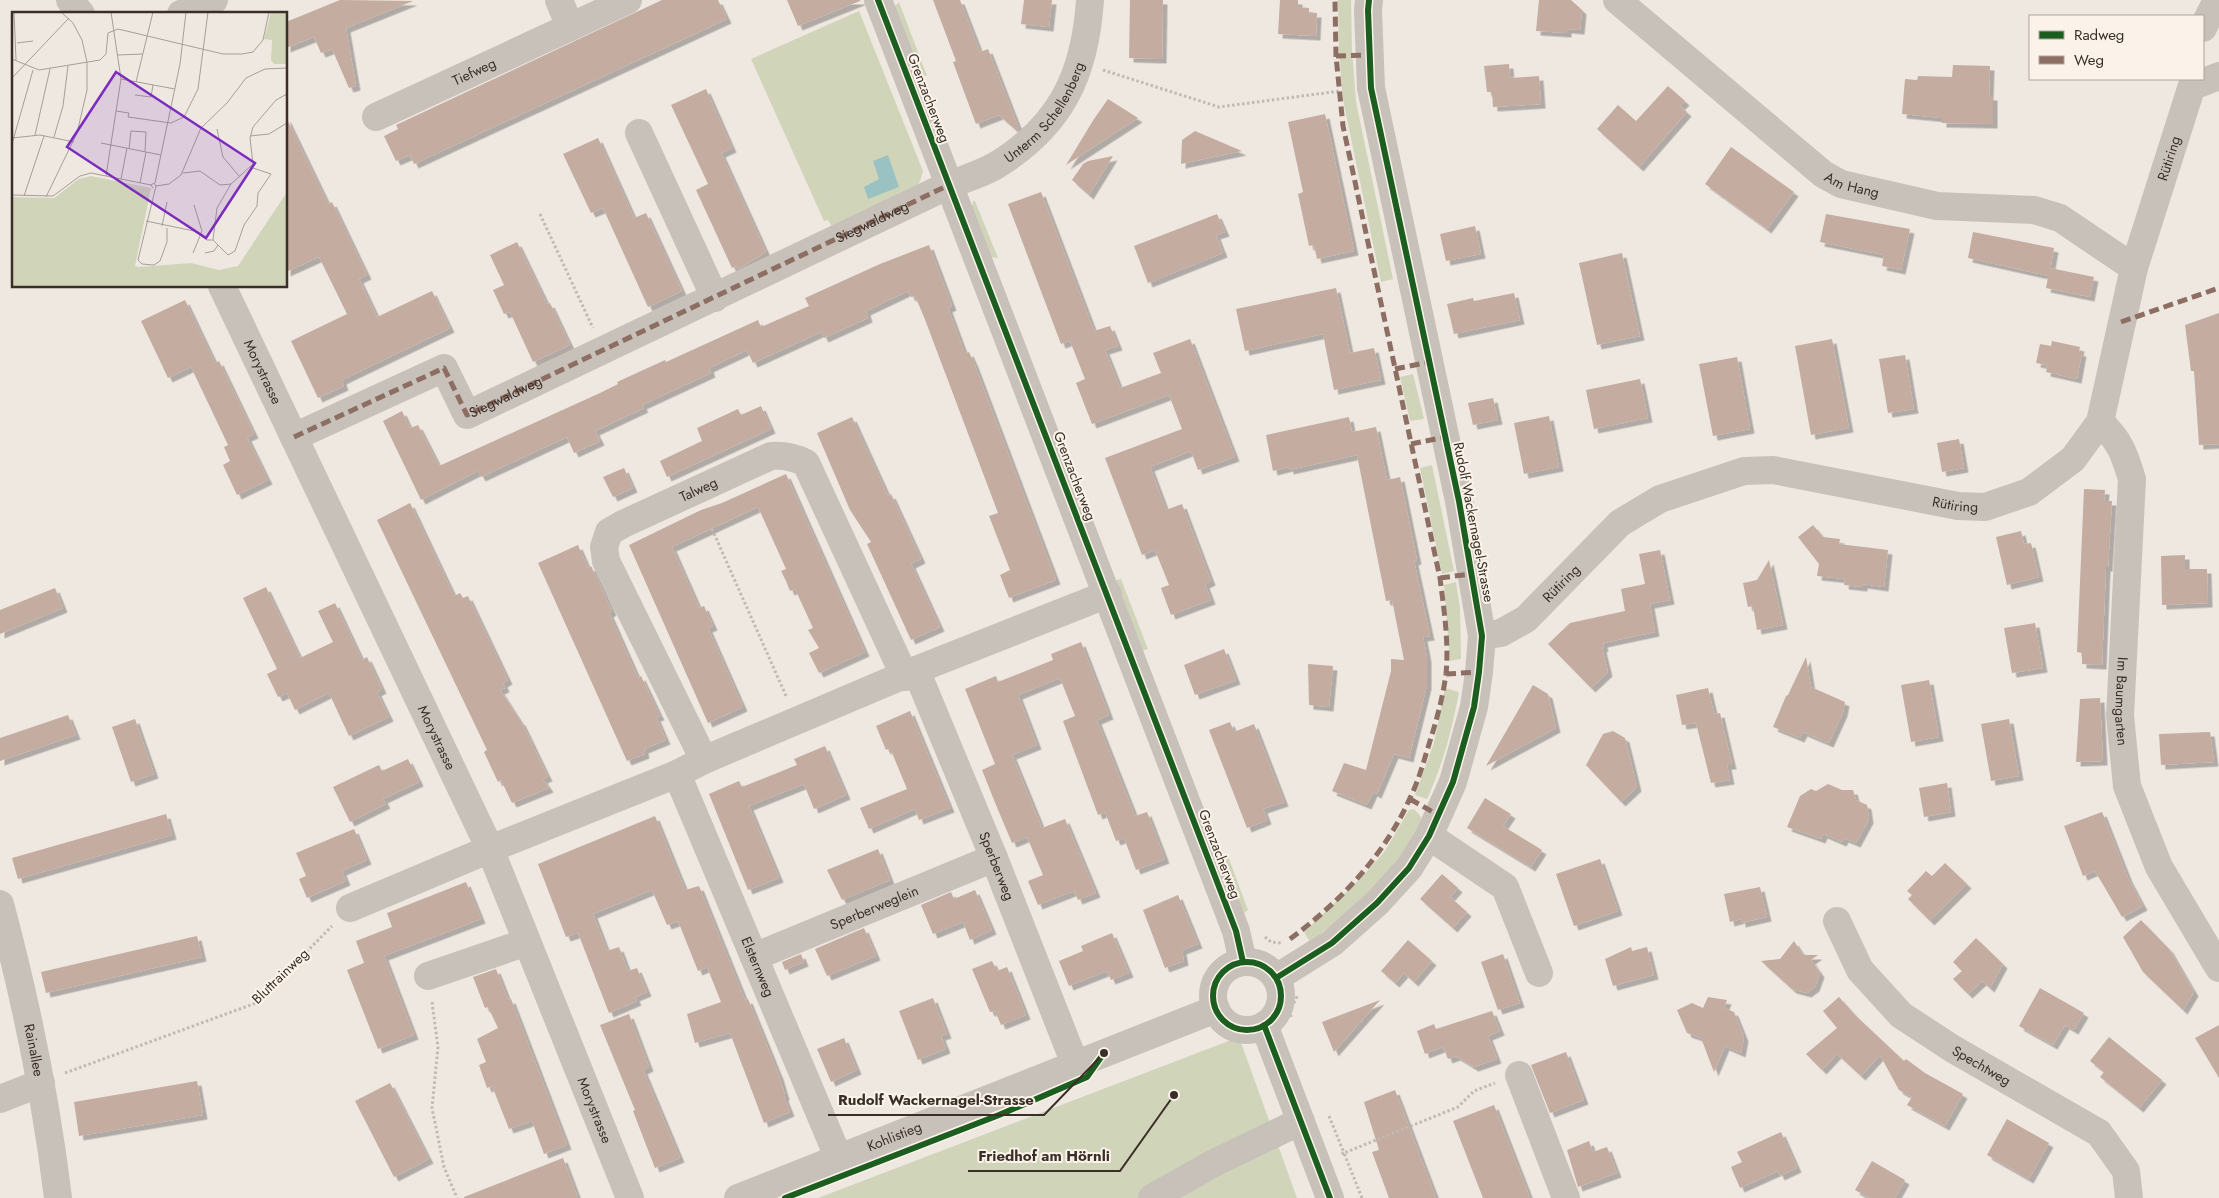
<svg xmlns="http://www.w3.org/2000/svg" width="2219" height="1198" font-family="Jost,sans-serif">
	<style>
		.green { fill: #d0d5ba }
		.water { fill: #9bc2c2 }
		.building { fill: #c4aca1; filter: url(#shadow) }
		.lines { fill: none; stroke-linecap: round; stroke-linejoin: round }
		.path { stroke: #c1b9b2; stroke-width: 3; stroke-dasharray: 2.5 2.5; stroke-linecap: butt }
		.minor { stroke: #c8c1ba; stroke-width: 28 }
		.quiet { stroke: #8d6e63; stroke-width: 5; stroke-dasharray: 10 5; stroke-linecap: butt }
		.cycleway-casing { stroke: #fbf3e9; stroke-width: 9 }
		.cycleway { stroke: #1b5e20; stroke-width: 6 }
		.labels { text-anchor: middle; stroke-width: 4; stroke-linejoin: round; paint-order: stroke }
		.street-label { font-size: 14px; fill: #392e28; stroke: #fbf3e9 }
		.inset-road { fill: none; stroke: #a69e97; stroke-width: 1 }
		.view { fill: #7b2cbf; fill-opacity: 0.15; stroke: #7b2cbf; stroke-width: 2.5 }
		.inset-edge { fill: none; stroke: #392e28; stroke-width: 2.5 }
		.leader { fill: none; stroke: #392e28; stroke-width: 2 }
		.callout-dot { fill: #392e28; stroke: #fbf3e9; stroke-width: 2 }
		.callout-label { font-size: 15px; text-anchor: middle; font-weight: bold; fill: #392e28; stroke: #fbf3e9; stroke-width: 4; stroke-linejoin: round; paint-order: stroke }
	</style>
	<defs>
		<filter id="shadow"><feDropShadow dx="4.5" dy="4.5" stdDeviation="0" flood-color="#0004"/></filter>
	</defs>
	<rect width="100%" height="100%" fill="#efe8e1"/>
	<path class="green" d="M1338,0H1351L1352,51L1356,102L1393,279L1381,282L1343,100L1339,53Z
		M899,2L927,76L919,75L893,8Z
		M859,11L923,171L920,181L908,201L836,235L828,220L824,221L751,59Z
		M973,201H975L998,258L990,257L971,212Z
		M1413,374L1424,419L1410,421L1400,377Z
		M1432,465L1454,571L1442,574L1420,468Z
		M1121,579L1148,649L1141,651L1113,581Z
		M1456,582L1460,608L1461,659L1450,661L1444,585Z
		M1445,688L1459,692C1452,730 1443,764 1427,799L1415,795L1434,743Z
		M1414,809L1421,817L1422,824L1392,870L1357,905L1310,942L1304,932L1362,877L1385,851L1409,810Z
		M1228,856L1248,910L1243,914L1220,860Z
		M1239,1037L1297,1198H818Z"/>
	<path class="water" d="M888,155L899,187L868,199L864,187L879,179L873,161Z"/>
	<path class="building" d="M340,0L413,1L346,28L356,86L349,88L332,49L321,53L314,37L286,48V22Z
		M662,0H718L727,19L414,164L410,155L396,161L384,136L398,129L396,125Z
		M787,0H860V1L798,26Z
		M933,0H960L980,52L988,49L1019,129L1017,131L999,115L976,124L953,62L956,61Z
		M1024,0H1052L1049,27L1021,24Z
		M1130,0H1163L1162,59L1129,58Z
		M1280,0H1298V7L1309,8V13H1317L1316,36L1278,34Z
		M1539,0H1571L1582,10L1580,30L1567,29V33L1536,31Z
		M1509,64L1510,78L1539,76L1541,104L1493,107L1492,92H1487L1484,66Z
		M1953,65L1990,66L1989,96H1993V124L1942,123V118L1902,114L1905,79L1917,80L1918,76L1952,77Z
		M1668,86L1685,101L1680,106L1687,112L1639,167L1597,129L1618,105L1636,121Z
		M706,89L732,148L721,153L766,252L738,269L736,266L732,268L696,190L708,184L671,105Z
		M1108,99L1138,118L1066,165L1094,119Z
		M1325,114L1354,251L1317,259L1314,245L1309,246L1298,194L1303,192L1288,122Z
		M286,117L328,204L332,202L367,275L359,279L377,317L432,291L450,328L342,380L344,386L318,398L291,341L347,314L319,257L286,272Z
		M1195,131L1242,151L1181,164L1182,140Z
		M598,138L634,218L646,213L682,291L648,307L603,208L591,213L563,154Z
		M1731,147L1794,192L1767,229L1705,184Z
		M1113,156L1089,195L1072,180L1083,164L1088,161Z
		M1041,192L1094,331L1110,326L1118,346L1105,350L1120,388L1161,373L1153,353L1190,339L1235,457L1198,470L1191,451L1150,467L1166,510L1182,504L1211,581L1205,584L1211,600L1171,615L1161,588L1169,585L1155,550L1142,555L1105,458L1182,429L1169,395L1092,424L1076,383L1085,379L1070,341L1061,344L1008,204Z
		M1217,214L1225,232L1216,235L1223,253L1148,283L1134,246Z
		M1826,214L1910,229L1901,270L1882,266L1884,255L1820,242Z
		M1475,226L1481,254L1446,261L1440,234Z
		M1973,232L2054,248L2049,276L1968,258Z
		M517,242L547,304L550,303L570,345L533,362L510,312L504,314L493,290L504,285L490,255Z
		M929,245L952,306L948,308L965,354L969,352L974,363L1056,580L1009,598L1000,575L1010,570L989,516L998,513L924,317L915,296L911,297L908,291L866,311L868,318L824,338L821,332L753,363L747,350L709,368L711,373L642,405L644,408L595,431L600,441L574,453L567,437L481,477L478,471L421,500L383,421L402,411L410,428L418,425L439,466L600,393L618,384L617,382L665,360L666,362L758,320L761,327L809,306L805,298L880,264Z
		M1622,253L1640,336L1597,345L1579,263Z
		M2050,268L2094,277L2090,297L2046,288Z
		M1336,288L1350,353L1374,348L1381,380L1334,390L1323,334L1245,351L1236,309Z
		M1514,293L1520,320L1454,334L1447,304L1473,298L1474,301Z
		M185,300L215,363L219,361L254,434L247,437L268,480L237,495L223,465L230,461L224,447L228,445L191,367L168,378L141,321Z
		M2219,313V444L2199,445L2194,371H2191L2185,325Z
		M1832,339L1849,428L1811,435L1795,346Z
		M2052,341L2080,347L2079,352H2082L2077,379L2046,372L2047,365L2036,363L2040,344L2051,346Z
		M1905,355L1914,409L1888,413L1879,359Z
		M1737,357L1750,429L1713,436L1699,364Z
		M1640,379L1648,418L1594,429L1586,390Z
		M1493,398L1498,420L1473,425L1468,403Z
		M761,406L771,429L667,477L660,461L702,441L697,428L738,409L741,415Z
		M1549,416L1559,467L1524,474L1514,423Z
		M852,417L888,496L891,494L921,559L911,564L940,627L911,640L867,544L871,542L850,510L817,433Z
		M1349,417L1352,432L1376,427L1387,480L1400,477L1417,560L1414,561L1430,636L1423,637L1427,658V685L1409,758L1394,754L1377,794L1373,792L1367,805L1332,791L1344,763L1366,770L1391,671V659L1404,660L1392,600L1386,601L1357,455L1289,470V467L1273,471L1266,435Z
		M1959,439L1964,468L1942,472L1937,443Z
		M624,468L633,488L613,497L603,477Z
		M786,474L865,652L819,673L809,653L819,648L808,630L813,628L795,589L790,591L786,581L781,571L786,569L758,507L672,547L699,608L704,606L713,626L708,628L743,707L708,723L629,545L701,510L722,503Z
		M2084,489L2105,490L2104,501H2112L2108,567H2106L2102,665L2082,664V653L2077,652Z
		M410,503L454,596L460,593L463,598L468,596L508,680L503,683L505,688L500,690L520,721H521L548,777L543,779L549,788L512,803L501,780L498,782L484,752L487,750L377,520Z
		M1813,525L1823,537L1840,539L1839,544L1888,550L1884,587L1863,584V587L1844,585L1845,579L1817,576L1819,564L1798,537Z
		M2021,531L2024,544L2031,543L2039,577L2007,585L1996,537Z
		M578,545L588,568L591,566L603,591L612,611L609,613L638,678L641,676L660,716L656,717L666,740L644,749L645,754L627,761L538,563Z
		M1660,550L1670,600L1650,604L1655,632L1603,643L1604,647L1602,648L1608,672L1591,688L1548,644L1570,623L1625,611L1621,589L1645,584L1639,554Z
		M2185,555V569H2207L2208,603L2162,605L2161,556Z
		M1769,560L1783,625L1757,630L1753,606L1748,607L1743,583L1757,580Z
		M266,587L300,658L333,642L318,611L335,603L362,660L367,657L382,689L377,692L389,717L349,736L329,693L295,710L287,693L278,697L267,674L277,669L243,598Z
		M55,588L63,608L0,634V610Z
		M2035,623L2043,668L2012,673L2004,628Z
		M1081,642L1109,715L1097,720L1135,816L1147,812L1165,859L1136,870L1124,838L1116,841L1105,812L1098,815L1063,721L1075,716L1060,678L1018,695L1037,745L1012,755L1042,828L1065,819L1096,893L1078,900L1074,891L1038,905L1028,881L1043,875L1027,837L1012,843L996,805L982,770L995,764L965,689L996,676L998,682L1053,660L1051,654Z
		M1224,649L1236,680L1195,695L1184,665Z
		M1806,657L1811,687L1845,702L1843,712L1829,743L1803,732L1800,738L1773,727L1786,696L1788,695Z
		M1308,664L1333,666L1329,707L1309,705Z
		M1929,680L1939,737L1911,742L1901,685Z
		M1533,685L1548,694L1556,728L1486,766Z
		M1708,688L1714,714L1720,713L1732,765H1727L1730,780L1711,783L1696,723L1682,725L1676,695Z
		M2100,698L2103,761L2076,762L2080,699Z
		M910,711L950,808L919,820L915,809L869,829L860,808L907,789L890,748L886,750L876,726Z
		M68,715L76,735L0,761V738Z
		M135,719L154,774L131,782L112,727Z
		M2009,719L2019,776L1991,781L1981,724Z
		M1230,722L1234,732L1254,724L1284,802L1263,809L1267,820L1247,828L1209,730Z
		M1613,731L1625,738L1637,787L1621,802L1586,765L1603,734Z
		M2210,732L2214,762L2161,765L2159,734Z
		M825,746L846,795L814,809L804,784L749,806L779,878L748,890L709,794L739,781L742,787L797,765L794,759Z
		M408,759L419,782L383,799L386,804L350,822L333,787L379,765L382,771Z
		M1947,783L1951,812L1924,817L1919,788Z
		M1828,784L1842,790H1853L1856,800L1867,805L1869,819L1856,843L1844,838L1842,842L1823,834L1821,839L1787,827L1800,796L1811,789L1816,791Z
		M1485,798L1511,814L1503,826L1542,850L1531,867L1467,828Z
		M2102,812L2128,878L2143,906L2122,917L2095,871L2083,876L2064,826Z
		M166,814L172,835L18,879L12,858Z
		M655,816L685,890L699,886L745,1000L748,999L779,1075L785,1095L784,1097L790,1112L764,1123L730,1033L695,1043L687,1014L721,1002L707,967L698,971L678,921L667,925L652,890L593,914L607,951L619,947L628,971L637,968L647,992L635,997L637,1001L609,1013L578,933L566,937L538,864Z
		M354,829L367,860L342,871L346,881L307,898L299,879L306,876L296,853Z
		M878,849L890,880L842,900L827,870Z
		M1600,859L1618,911L1574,926L1556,874Z
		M1945,863L1967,884L1930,921L1908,899L1912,895L1907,891L1926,871L1932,876Z
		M1442,874L1458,888L1450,897L1467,912L1453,928L1420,899Z
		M466,882L481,919L384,956L414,1035L378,1049L347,970L364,963L356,941L392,927L387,913Z
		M1760,887L1767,917L1741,923V919L1730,922L1724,894Z
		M975,890L992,930L970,940L963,922L933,934L921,905L951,892L954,899Z
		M1178,895L1198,944L1182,950L1184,961L1165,968L1143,910Z
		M2141,920L2169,949L2194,992L2183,1010L2143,972L2123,937Z
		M864,928L876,956L827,976L815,949Z
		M1112,933L1129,973L1111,980L1107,971L1069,986L1059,961L1083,951L1081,946Z
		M197,936L202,957L46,993L41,972Z
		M1976,938L2003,964L1990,988L1982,981L1968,994L1953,979L1962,971L1953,962Z
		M1408,940L1432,961L1414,982L1404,973L1395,983L1381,971Z
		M1794,941L1803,955H1818L1811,960L1820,973L1815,987L1807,993L1792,989L1761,961L1780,959Z
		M1631,947L1632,951L1647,947L1654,975L1613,986L1605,959Z
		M801,954L804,962L785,970L782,962Z
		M1503,954L1520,1003L1498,1010L1481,962Z
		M992,961L997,971L1007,967L1026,1015L1001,1025L995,1011L990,1012L972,969Z
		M496,969L508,1000L511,999L567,1145L544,1154L532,1121L509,1129L492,1086L487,1088L479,1065L486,1062L477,1039L498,1028L488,1007L485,1008L473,977Z
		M2040,988L2084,1013L2074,1030L2065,1025L2053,1045L2019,1026Z
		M1708,997L1727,1000L1724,1008L1734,1012L1744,1037L1741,1053L1725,1046L1714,1072L1701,1038L1687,1033L1677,1010L1692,1003L1703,1008Z
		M1839,997L1855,1015L1904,1061L1906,1059L1925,1073L1963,1094L1945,1126L1907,1105L1912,1097L1899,1090L1880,1055L1861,1076L1837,1054L1822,1070L1806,1054L1837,1028L1823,1011Z
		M933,998L947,1034L941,1036L946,1049L918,1060L899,1011Z
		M1380,1000L1334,1052L1322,1022Z
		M1492,1011L1500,1031L1488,1036L1497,1059L1474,1067L1456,1056L1448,1059L1443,1047L1425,1054L1417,1031L1434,1024L1436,1029Z
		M629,1014L649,1067L643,1070L680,1158L655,1168L633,1111L635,1110L600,1025Z
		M2219,1025V1078L2195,1038Z
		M2109,1037L2162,1080L2139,1108L2100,1077L2104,1072L2090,1061Z
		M844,1038L857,1070L831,1082L817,1049Z
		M1566,1052L1584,1100L1550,1113L1531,1065Z
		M197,1081L203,1115L79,1136L74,1102Z
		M390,1083L429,1159L394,1177L355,1101Z
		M1395,1090L1436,1198H1389L1372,1152L1379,1150L1364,1102Z
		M1494,1105L1530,1198H1483L1453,1121Z
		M2007,1119L2049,1143L2029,1179L1987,1155Z
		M1781,1132L1797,1168L1780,1176L1778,1171L1740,1188L1731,1167L1742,1162L1737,1152Z
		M1589,1141L1593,1152L1607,1147L1617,1173L1578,1187L1567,1150Z
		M563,1158L578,1198H464V1197Z
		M1872,1161L1905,1180L1895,1198H1870L1855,1190Z"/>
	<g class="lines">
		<path class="path" d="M1103,70L1219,107L1340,91
			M540,214L593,328
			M712,529L787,698
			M1265,937L1271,942L1281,943
			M432,1002L438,1047L432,1108L444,1167L457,1198
			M1291,1017L1290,1010L1298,995
			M65,1073L256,1003L332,926
			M1329,1116L1344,1153L1341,1154
			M1362,1198L1344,1153L1458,1107L1474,1091L1495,1083"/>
		<g class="minor">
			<path d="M70,0L81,14"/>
			<path d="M878,0L1236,931L1243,962"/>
			<path id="s1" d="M1617,0L1823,174L1841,184L1937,206L2034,210L2060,218L2134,268"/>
			<path d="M181,14L214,0"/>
			<path d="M570,27L628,0"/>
			<path d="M2203,28L2217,0"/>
			<path d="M2193,86L2219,76"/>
			<path id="s2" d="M376,117L570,27L559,0"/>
			<path d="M639,133L715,298"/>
			<path id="s3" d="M222,286L490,849L630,1198"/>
			<path id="s4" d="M2100,422C2120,441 2124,453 2132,479L2120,716L2127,786L2159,867L2219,968"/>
			<path id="s5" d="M294,437L444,368L467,415L949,185C964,179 981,174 995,166C1061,126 1085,75 1090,0"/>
			<path id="s6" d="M1482,636L1501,633L1526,619L1620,523L1660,499L1744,471L1773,470L1958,506L1985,507L2029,492L2073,459L2100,422L2134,268L2194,79"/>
			<path id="s7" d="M916,670L994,858L1075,1064"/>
			<path id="s8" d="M704,760L606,561L604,547L609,532L623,524L771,456C784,455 794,457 806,463L905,677"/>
			<path id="s9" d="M677,774L839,1159"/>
			<path d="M1429,836L1505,887L1539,973"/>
			<path id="s10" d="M0,904C26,1001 46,1098 58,1198"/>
			<path d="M350,908L490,849L677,774L704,760L916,670L1108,594"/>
			<path id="s11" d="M1837,921L1860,970L1901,1015L1953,1049L2099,1133L2126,1171L2129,1198"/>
			<path id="s12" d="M754,957L994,858"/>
			<circle cx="1247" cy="996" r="34"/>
			<path d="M428,976L527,942"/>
			<path d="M1276,978L1332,943L1377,903L1409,868L1429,836L1453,782L1474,707L1479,672L1482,636L1459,501L1371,88L1368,10L1369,0"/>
			<path d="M1264,1025L1330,1198"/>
			<path d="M1519,1075L1566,1198"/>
			<path d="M0,1099L41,1083"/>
			<path id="s13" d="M738,1198L1216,1009"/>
			<path d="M1152,1198L1214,1163L1301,1121"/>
		</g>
		<path class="quiet" d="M1336,56L1369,55
			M2121,322L2219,288
			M1395,369L1429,362
			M294,437L444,368L467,415L949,185
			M1411,444L1445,437
			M1440,578L1471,574
			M1446,674L1479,672
			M1410,799L1438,815
			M1290,939C1339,903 1385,855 1410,798C1419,780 1424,760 1430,741C1437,719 1443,696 1446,674C1449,642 1444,610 1440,578L1343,126L1336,56L1335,0"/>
		<defs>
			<path id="cycleway" d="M878,0L1236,931L1243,962
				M1213 996a34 34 0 1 1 68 0a34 34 0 1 1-68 0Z
				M1276,978L1332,943L1377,903L1409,868L1429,836L1453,782L1474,707L1479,672L1482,636L1459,501L1371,88L1368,10L1369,0
				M1264,1025L1330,1198
				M785,1198L999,1115L1087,1077L1104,1053"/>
		</defs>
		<use href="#cycleway" class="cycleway-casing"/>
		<use href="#cycleway" class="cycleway"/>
	</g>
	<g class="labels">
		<g class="street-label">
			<text dy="5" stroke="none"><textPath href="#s2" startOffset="108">Tiefweg</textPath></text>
			<text transform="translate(929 98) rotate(69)" y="5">Grenzacherweg</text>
			<text dy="5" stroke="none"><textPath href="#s5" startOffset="876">Unterm Schellenberg</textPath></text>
			<text dy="5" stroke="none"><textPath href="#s6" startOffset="982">Rütiring</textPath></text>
			<text dy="5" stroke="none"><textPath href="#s1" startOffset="301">Am Hang</textPath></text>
			<text dy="5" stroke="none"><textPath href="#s5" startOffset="666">Siegwaldweg</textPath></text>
			<text dy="5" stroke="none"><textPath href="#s3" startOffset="95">Morystrasse</textPath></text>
			<text dy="5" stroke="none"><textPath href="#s5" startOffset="260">Siegwaldweg</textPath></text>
			<text transform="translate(1075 476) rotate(69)" y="5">Grenzacherweg</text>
			<text dy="5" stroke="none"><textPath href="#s8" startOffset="351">Talweg</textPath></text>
			<text dy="5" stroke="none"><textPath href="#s6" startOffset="532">Rütiring</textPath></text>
			<text transform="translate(1474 522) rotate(79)" y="5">Rudolf Wackernagel-Strasse</text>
			<text dy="5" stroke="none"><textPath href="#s6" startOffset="98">Rütiring</textPath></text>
			<text dy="5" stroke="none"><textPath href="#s4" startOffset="289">Im Baumgarten</textPath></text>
			<text dy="5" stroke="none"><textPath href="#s3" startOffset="500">Morystrasse</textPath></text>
			<text transform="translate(1220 854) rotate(69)" y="5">Grenzacherweg</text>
			<text dy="5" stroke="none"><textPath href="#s7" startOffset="212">Sperberweg</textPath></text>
			<text dy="5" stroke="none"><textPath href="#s12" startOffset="130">Sperberweglein</textPath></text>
			<text dy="5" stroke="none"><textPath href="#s9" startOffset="209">Elsternweg</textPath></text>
			<text transform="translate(280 976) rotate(-44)" y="5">Bluttrainweg</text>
			<text dy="5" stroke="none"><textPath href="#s10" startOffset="150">Rainallee</textPath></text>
			<text dy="5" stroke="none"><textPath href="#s11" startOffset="210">Spechtweg</textPath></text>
			<text dy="5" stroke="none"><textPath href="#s3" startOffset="905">Morystrasse</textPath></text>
			<text dy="5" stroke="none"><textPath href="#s13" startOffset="168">Kohlistieg</textPath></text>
		</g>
	</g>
	<g transform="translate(12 12)">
		<rect width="275" height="275" fill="#efe8e1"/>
		<path d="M259,0H275V52H262L259,48L260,28L252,27ZM79,164L139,176L123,254L127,255L179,251L207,258L226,254L275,180V275H0V185L42,186L67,167Z" fill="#d0d5ba"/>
		<path class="inset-road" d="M2,0L4,48M5,31L21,29M106,43L131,42M0,47L27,58L88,48L94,42L96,21L106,17L211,42H230L241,40L251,28L257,0M0,66L57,6M109,67L163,77M124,70L141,0M123,83L139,85L141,73M104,99L117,101L116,105L159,111L172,105L186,77L196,0M205,117L211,145L227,164M23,123L38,57M238,124L257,122L275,111M42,125L51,94L56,54M0,126L28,123L62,130M89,131L149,143M0,132L21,58M117,137L119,119L134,120L133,139M171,161L188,159L208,173L219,172L241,152L238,126L241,115L264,88L275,82M94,164L109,67L99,0M109,167L115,136M128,171L134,140M143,171L168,52L174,0M144,174L157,172L169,163L189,116L215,91L234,66L253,57L275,56M141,176L139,173L142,171L144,174L126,248L130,252L142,253L148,249L155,230V216M0,183L41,184L68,164L79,161L139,173M12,184L32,124M34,185L65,121L75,78V50L70,28L61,11L49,0M134,209L182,219L195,228H201M150,214L155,190M201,228L216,243L223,239L232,213L245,194L246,181L259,162L238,155M201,228L205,196L219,172M181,241L190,219L182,193M193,241L202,239L206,233"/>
		<path class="view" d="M104,60L243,151L194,226L55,135Z"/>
		<rect width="275" height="275" class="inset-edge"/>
	</g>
	<path class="leader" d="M1104 1053L1044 1115H828M1174 1095L1120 1171H968"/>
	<g class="callout-dot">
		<circle cx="1104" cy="1053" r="5"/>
		<circle cx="1174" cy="1095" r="5"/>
	</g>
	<g class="callout-label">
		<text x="936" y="1105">Rudolf Wackernagel-Strasse</text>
		<text x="1044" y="1161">Friedhof am Hörnli</text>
	</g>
	<rect x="2029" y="15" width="175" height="65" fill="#fbf3e9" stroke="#ada49c"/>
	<rect x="2039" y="31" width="25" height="8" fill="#1b5e20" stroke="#ada49c"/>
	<text x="2074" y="40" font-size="15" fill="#392e28">Radweg</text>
	<rect x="2039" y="56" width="25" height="8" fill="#8d6e63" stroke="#ada49c"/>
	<text x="2074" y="65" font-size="15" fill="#392e28">Weg</text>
</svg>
